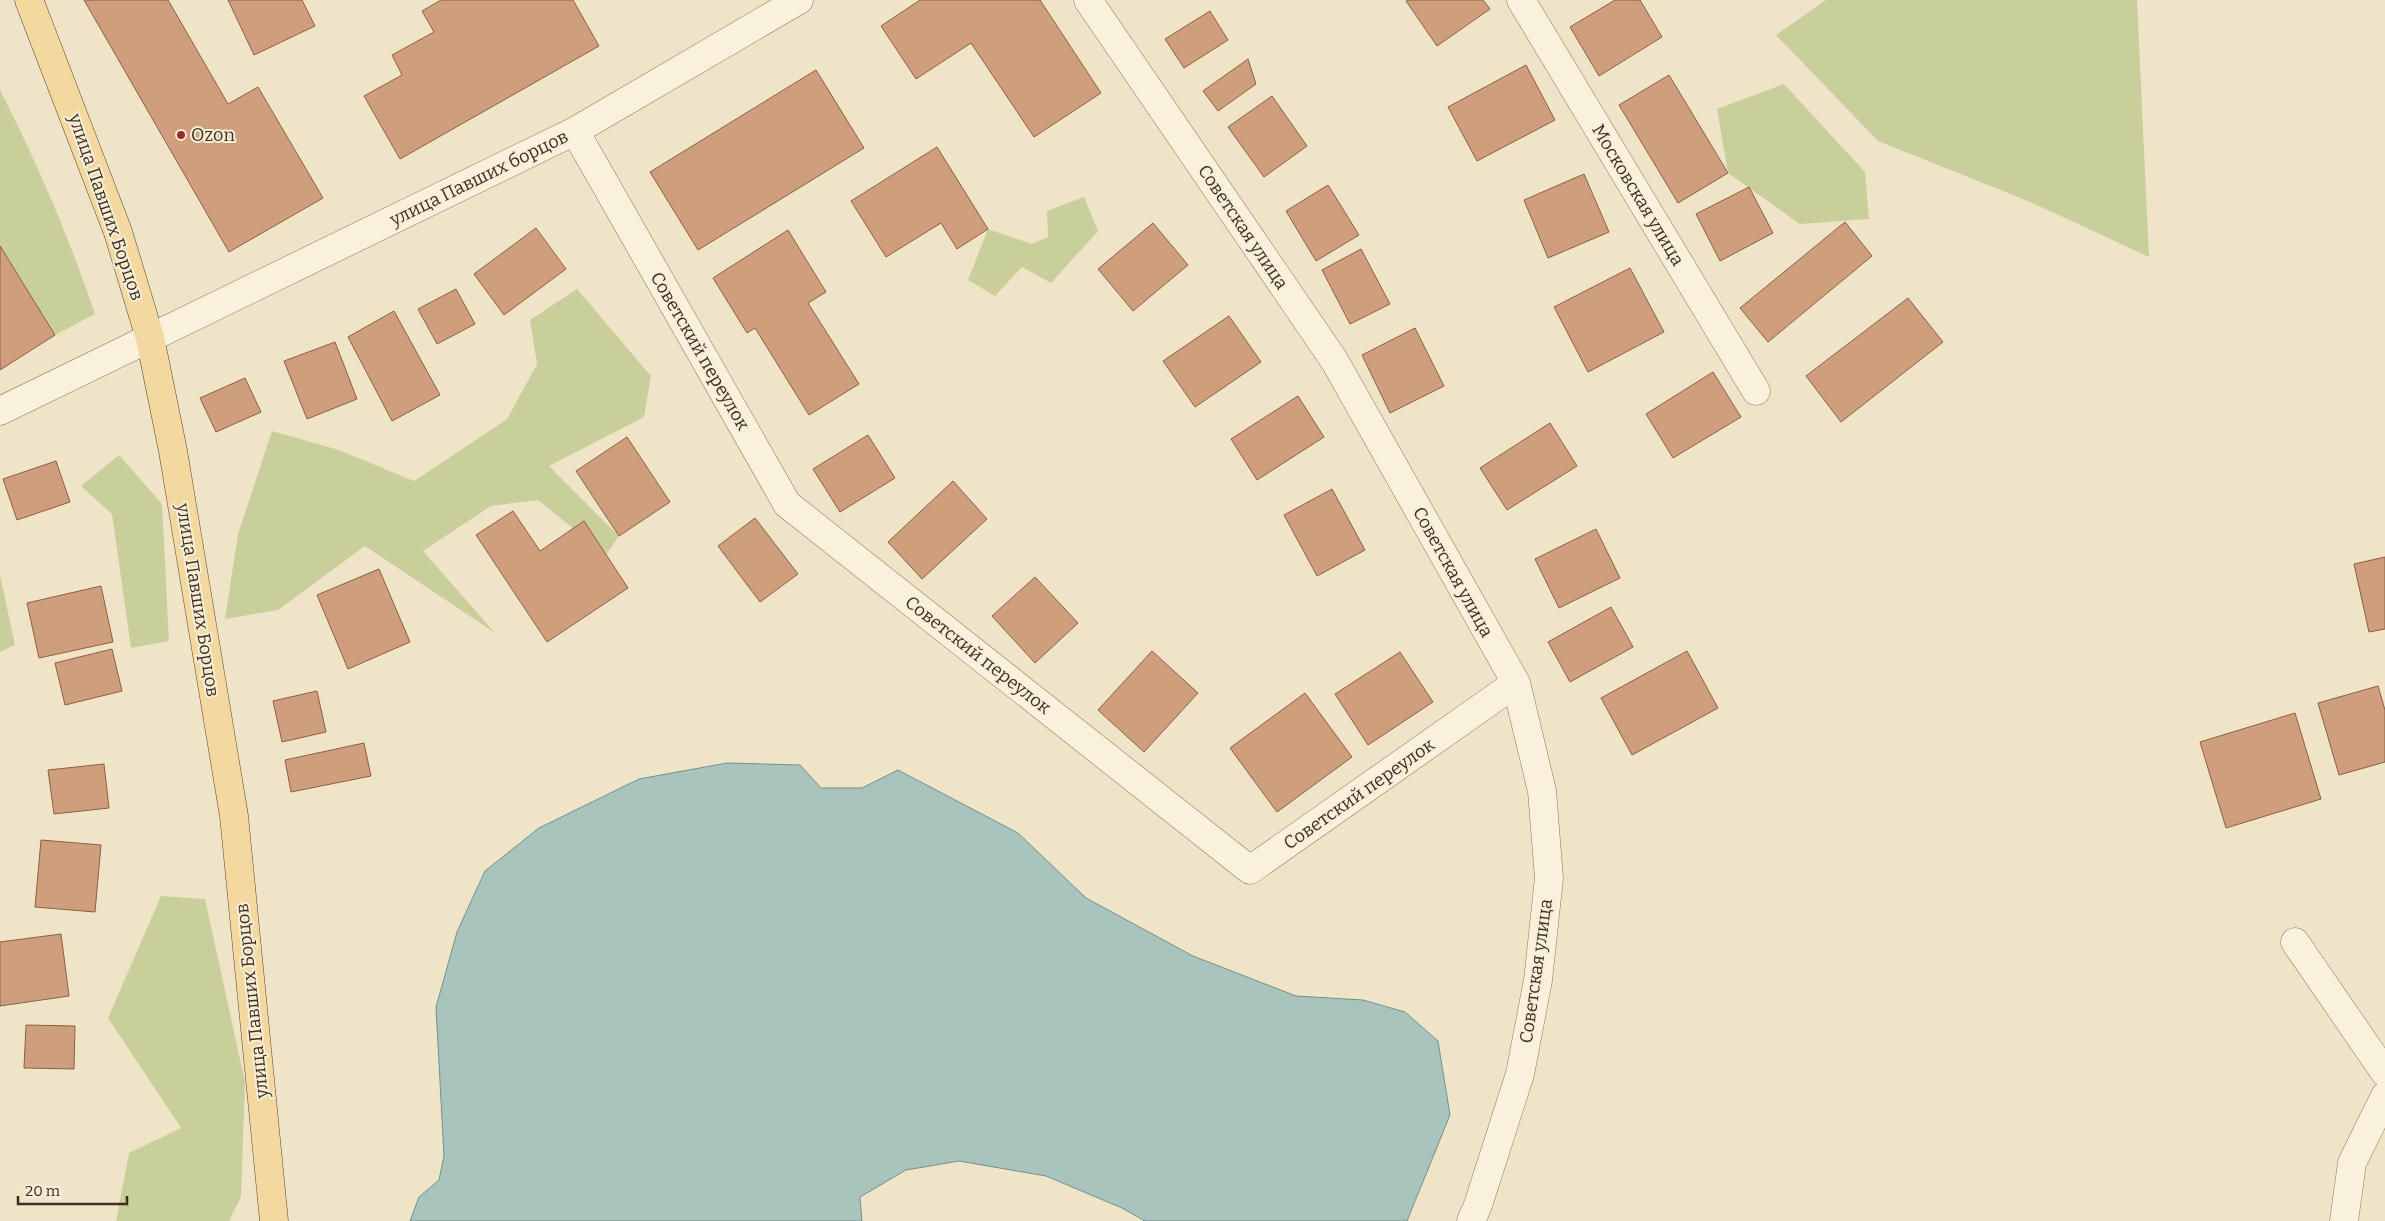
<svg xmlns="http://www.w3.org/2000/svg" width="2385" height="1221" font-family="Bitter,serif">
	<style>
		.green { fill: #c9cf9b }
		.water { fill: #a9c4bc; stroke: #6f938a }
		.building { fill: #cf9f7d; stroke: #8d5f41 }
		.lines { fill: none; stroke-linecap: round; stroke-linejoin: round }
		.minor-casing { stroke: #8d765c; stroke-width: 29 }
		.major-casing { stroke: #5b4430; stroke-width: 29 }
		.minor { stroke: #faf1dc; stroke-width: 28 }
		.major { stroke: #f3d9a0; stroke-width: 28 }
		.poi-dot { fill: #9e2a2b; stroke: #f7eed8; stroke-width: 2 }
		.labels { text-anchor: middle; stroke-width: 4; stroke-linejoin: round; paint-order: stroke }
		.poi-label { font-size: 18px; fill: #3d2e20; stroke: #f7eed8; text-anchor: start }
		.street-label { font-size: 18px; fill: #3d2e20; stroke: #f7eed8 }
	</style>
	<rect width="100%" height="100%" fill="#f0e4c8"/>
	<path class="green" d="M1826,0H2137L2149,257L2028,201L1878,141L1776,35Z
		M1784,84L1865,172L1869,219L1800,224L1728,173L1717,109Z
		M0,90C37,162 69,237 95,314L55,335L15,322L0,295Z
		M1084,197L1098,231L1051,283L1022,267L995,296L968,280L988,229L1032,244L1048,237L1047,211Z
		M577,289L651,376L644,417L549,466L619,536L606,555L538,500L491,506L423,551L495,633L365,546L278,610L225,619L238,534L272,431L339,450L414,481L507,419L537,364L530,320Z
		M119,455L162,504L169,641L131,648L112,514L81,486Z
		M0,575L15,645L0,652Z
		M161,896L205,899L245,1082L241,1197L229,1221H116L129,1153L181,1128L108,1018Z"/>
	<path class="water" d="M727,763L800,765L821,788H862L898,770L1018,833L1086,898L1193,956L1296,996L1363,1000L1405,1012L1438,1041L1450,1115L1407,1221H1145L1122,1208L1046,1176L959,1161L906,1170L860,1197L862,1221H410L419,1197L439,1180L444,1156L436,1007L457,932L485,871L539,828L639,779Z"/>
	<path class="building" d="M84,0H168L228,104L258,87L323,198L229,252Z
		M228,0H302L315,26L254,55Z
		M441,0H573L599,46L400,159L364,96L402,75L392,55L434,32L422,11Z
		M920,0H1040L1101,93L1034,137L971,43L916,79L881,26Z
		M1408,0H1483L1490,9L1437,46L1406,1Z
		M1615,0H1640L1662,37L1599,76L1570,27Z
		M1210,11L1228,40L1184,68L1165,39Z
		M1248,59L1256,84L1218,111L1203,91Z
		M1526,65L1555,120L1477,161L1448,107Z
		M816,70L864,148L698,250L650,172Z
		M1669,75L1728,173L1678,203L1619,105Z
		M1272,96L1307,146L1264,177L1228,127Z
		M937,147L988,229L957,249L941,223L886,257L851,201Z
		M1584,174L1609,232L1548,258L1524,200Z
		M1328,185L1359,235L1316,261L1286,211Z
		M1749,187L1773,233L1720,261L1696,214Z
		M1845,222L1872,256L1768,342L1740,308Z
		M1153,223L1188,265L1133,311L1098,269Z
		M536,228L566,269L504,315L474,274Z
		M788,230L826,292L808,303L859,384L809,415L755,328L747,333L713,278Z
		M0,246L55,335L0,370Z
		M1361,249L1390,304L1350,324L1322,270Z
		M1630,268L1664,332L1588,372L1554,307Z
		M456,289L475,324L437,344L418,309Z
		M1908,298L1943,342L1841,422L1806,376Z
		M394,311L440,395L392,421L348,337Z
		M1229,316L1261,362L1195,407L1163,361Z
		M1415,328L1444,386L1390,413L1362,355Z
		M335,342L357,399L307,419L284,361Z
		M1713,372L1741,417L1673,458L1646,414Z
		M245,378L261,412L216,432L200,398Z
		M1298,396L1324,437L1257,480L1231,439Z
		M1550,423L1577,466L1507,510L1480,468Z
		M868,435L895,478L840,512L813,469Z
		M627,437L670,502L619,536L576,471Z
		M56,461L70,502L17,520L3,479Z
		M953,481L987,519L922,579L888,542Z
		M1332,489L1365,550L1317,576L1284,515Z
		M513,511L540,551L584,521L628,588L547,642L476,535Z
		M755,518L798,574L760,602L718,546Z
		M1596,529L1620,578L1559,608L1535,559Z
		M2385,557V629L2369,632L2354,564Z
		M379,569L410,642L348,669L317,595Z
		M1035,577L1078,623L1035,663L992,616Z
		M101,586L113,642L39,658L27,603Z
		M1611,607L1633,647L1570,682L1548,642Z
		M112,649L122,691L65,705L55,663Z
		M1152,651L1198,693L1144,752L1098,710Z
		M1687,651L1718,708L1632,755L1601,698Z
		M1400,652L1433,702L1368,745L1335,694Z
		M2378,686L2385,710V762L2339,775L2318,703Z
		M317,691L326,732L282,742L273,701Z
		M1305,693L1352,757L1277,812L1230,748Z
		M2295,713L2321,799L2226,828L2200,742Z
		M364,743L371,776L291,792L285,760Z
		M104,764L109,808L54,814L48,770Z
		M41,840L101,845L95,912L35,907Z
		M61,934L69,996L0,1006V942Z
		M26,1025L75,1026L74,1069L24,1068Z"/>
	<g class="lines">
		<defs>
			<path id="minor" d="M1088,0L1334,360L1516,683L1542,791L1549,878L1538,980L1520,1074L1478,1205L1471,1221
				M1521,0L1756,391
				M575,131L787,504L1250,870L1516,683
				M0,411L575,131L799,0
				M2295,942L2385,1073
				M2344,1221L2352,1163L2385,1096"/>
			<path id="major" d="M29,0L118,232L150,338L173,451L234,816L274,1221"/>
		</defs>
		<use href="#minor" class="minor-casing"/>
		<use href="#major" class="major-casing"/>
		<use href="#minor" class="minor"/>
		<use href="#major" class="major"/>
	</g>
	<circle class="poi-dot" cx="181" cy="135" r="5"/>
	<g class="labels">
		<g class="poi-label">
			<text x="191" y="141">Ozon</text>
		</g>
		<g class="street-label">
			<text transform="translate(479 178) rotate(-26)" y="6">улица Павших борцов</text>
			<text transform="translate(1638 195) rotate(59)" y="6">Московская улица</text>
			<text transform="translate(106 207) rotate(71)" y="6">улица Павших Борцов</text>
			<text transform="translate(1243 227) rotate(56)" y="6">Советская улица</text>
			<text transform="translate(700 351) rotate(60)" y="6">Советский переулок</text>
			<text transform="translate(1453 572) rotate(61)" y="6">Советская улица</text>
			<text transform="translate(198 600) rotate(81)" y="6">улица Павших Борцов</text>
			<text transform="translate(978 655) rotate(38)" y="6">Советский переулок</text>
			<text transform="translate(1359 794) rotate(-35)" y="6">Советский переулок</text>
			<text transform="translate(1536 971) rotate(-82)" y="6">Советская улица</text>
			<text transform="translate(252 1001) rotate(-96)" y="6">улица Павших Борцов</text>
		</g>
	</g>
	<path d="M18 1196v8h109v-8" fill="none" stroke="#3d2e20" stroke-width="2.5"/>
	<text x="25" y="1196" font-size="15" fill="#3d2e20" stroke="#f7eed8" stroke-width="4" paint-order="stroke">20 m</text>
</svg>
